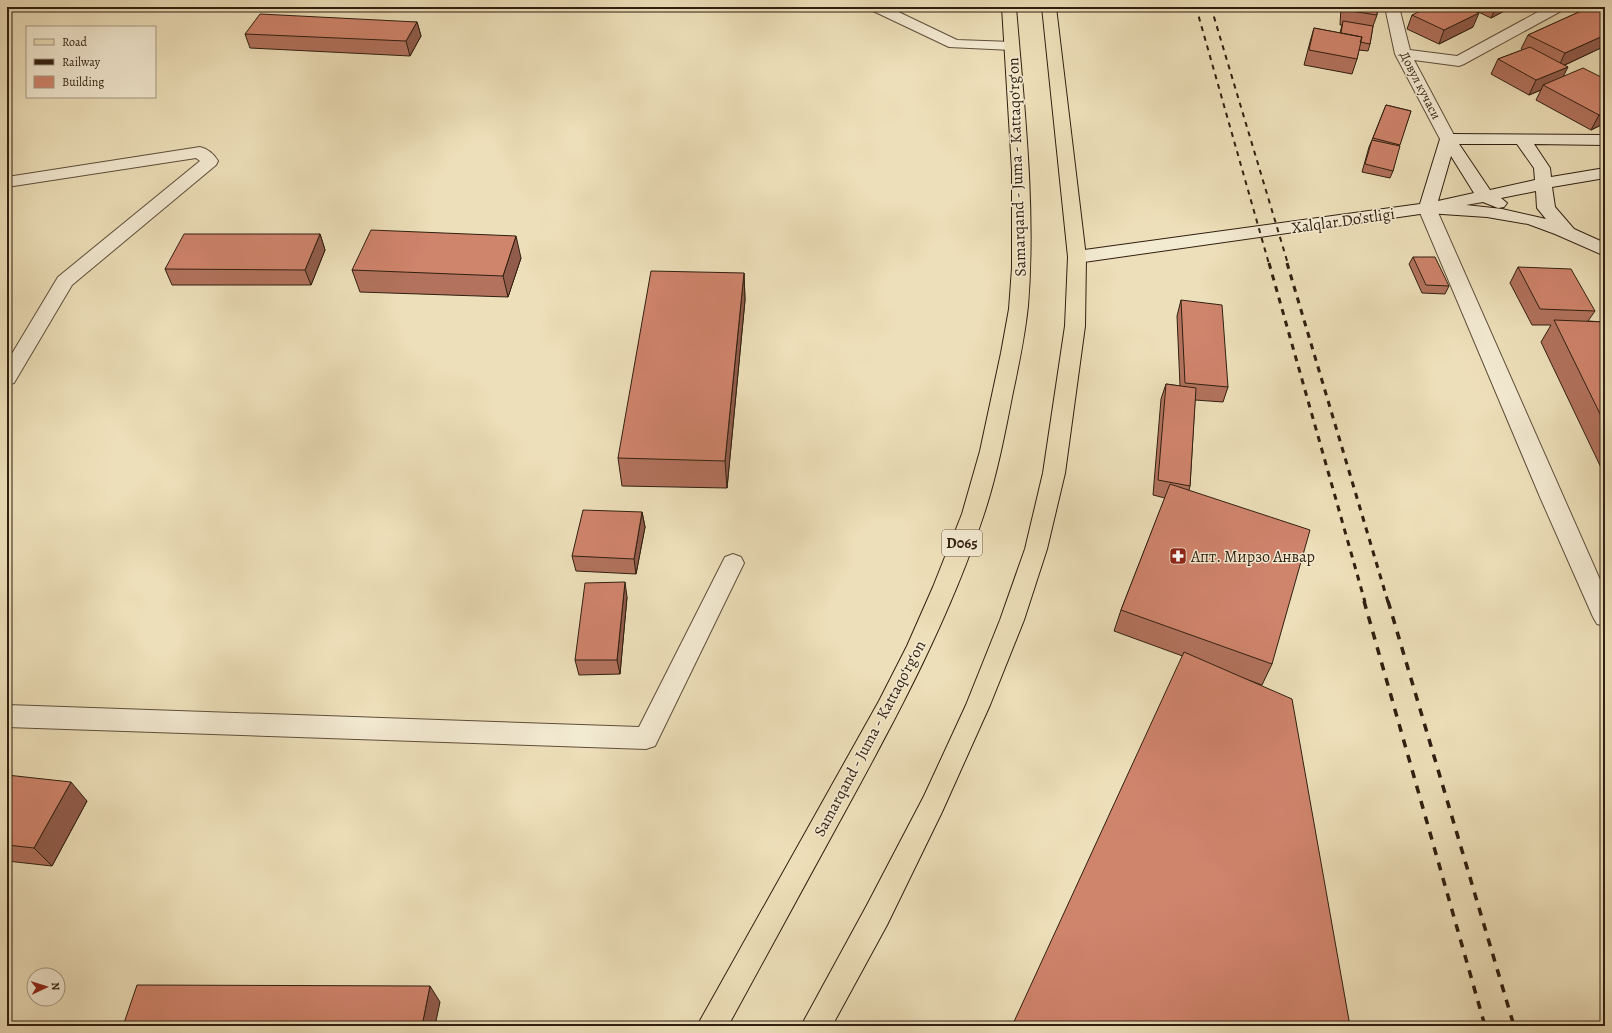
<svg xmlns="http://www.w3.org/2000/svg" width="1612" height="1033" font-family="Alegreya,serif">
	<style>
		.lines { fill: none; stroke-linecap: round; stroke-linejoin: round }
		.lane-casing { stroke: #5f4f3a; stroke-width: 2 }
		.street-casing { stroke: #5f4f3a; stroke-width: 2 }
		.secondary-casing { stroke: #301f10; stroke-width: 2 }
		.primary-casing { stroke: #301f10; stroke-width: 2 }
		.lane { fill: #f3ead2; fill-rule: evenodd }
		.street { fill: #f3ead2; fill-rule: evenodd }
		.secondary { fill: #f3ead2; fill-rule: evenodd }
		.primary { fill: #eddfb9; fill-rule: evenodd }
		.rail-far2 { stroke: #301f10; stroke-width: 2; stroke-dasharray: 5 5; stroke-linecap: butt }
		.rail-far1 { stroke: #301f10; stroke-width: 3; stroke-dasharray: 6 6; stroke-linecap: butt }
		.rail { stroke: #301f10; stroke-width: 3.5; stroke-dasharray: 8 8; stroke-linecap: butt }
		.wall { fill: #b2725d; stroke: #301f10 }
		.shaded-wall { fill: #915c4c; stroke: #301f10 }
		.building { fill: #cf846c; stroke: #301f10 }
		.labels { text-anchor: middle; stroke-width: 3; stroke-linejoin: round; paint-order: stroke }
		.far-street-label { font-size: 13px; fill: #301f10; stroke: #f3ead2 }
		.shield { fill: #f3ead2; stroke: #6a5c4a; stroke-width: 1 }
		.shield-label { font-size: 15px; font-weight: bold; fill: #301f10 }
		.street-label { font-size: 16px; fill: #301f10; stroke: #f3ead2 }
		.poi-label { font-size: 16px; fill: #301f10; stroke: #f3ead2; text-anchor: start }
	</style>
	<rect width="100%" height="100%" fill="#eddfb9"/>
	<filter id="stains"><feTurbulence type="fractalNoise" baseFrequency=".005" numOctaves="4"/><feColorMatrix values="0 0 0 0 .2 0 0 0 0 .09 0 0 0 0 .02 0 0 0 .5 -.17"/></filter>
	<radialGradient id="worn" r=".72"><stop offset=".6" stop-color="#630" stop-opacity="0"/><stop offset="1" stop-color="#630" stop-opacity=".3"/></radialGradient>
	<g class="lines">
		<defs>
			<path id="lane" d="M869,7H888L957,40L1012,42L1017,43L1019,46L1017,49L1012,50L949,47L871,10Z
				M200,147C208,149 214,154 218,161L216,165L72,285L14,383L7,385V362L58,277L200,161L196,158L7,187V177Z
				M733,554L741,557L744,563L655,746L646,749L7,727V705L639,727L725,557Z"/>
			<path id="street" d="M1385,7H1399L1410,50L1457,56L1547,7H1565L1563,10L1464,64L1459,66L1414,60L1456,139L1454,142L1448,144L1442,142L1440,139L1395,54Z
				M1427,203L1433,204L1436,208L1605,591V626L1597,624L1593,617L1540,497L1418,208L1421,204Z"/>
			<path id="secondary" d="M1448,134L1605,135V145L1534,144L1550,168L1551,177L1605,168V178L1552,187L1555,207L1574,229L1605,243V256L1555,234L1528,224L1487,217L1427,213L1077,263L1071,261L1068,257L1071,253L1077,251L1420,204L1440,139L1442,136ZM1459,144H1517L1534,168L1535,180L1490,190ZM1451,156L1474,193L1438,201ZM1536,191L1537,208L1546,219L1502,209L1466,205L1483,202L1498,208L1504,207L1507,203L1501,198Z"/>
			<path id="primary" d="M1002,7H1016C1024,106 1036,207 1028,306C1025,335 1019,364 1013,392C1005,433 997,475 984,514C950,617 900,711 848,806C808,879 768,953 728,1026H697L879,701L907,646L933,587L962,514L980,451L1001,353L1009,309L1012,268V170Z
				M1042,7H1056L1086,257L1085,326L1065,473L1047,549L1024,620L990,705L942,812L887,925L832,1026H801L867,905L924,796L966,705L1000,620L1025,549L1043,473L1065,326L1068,257Z"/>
		</defs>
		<use href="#lane" class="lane-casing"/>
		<use href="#street" class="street-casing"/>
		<use href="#secondary" class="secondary-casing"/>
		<use href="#primary" class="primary-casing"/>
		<use href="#lane" class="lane"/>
		<use href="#street" class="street"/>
		<use href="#secondary" class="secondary"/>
		<use href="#primary" class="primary"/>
		<path class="rail-far2" d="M1196,7L1269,264
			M1211,7L1288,264"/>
		<path class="rail-far1" d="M1269,263L1365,602
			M1287,263L1388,602"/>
		<path class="rail" d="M1364,601L1485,1026
			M1388,601L1514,1026"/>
	</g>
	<path class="wall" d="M1341,7H1377V15L1373,26L1370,44L1368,51L1359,50L1357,59L1352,74L1304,65L1310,42L1314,28L1340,33L1342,25H1340Z
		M1468,7H1512L1491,18Z
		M1590,7H1605V46L1565,65L1563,76L1605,79V123L1591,130L1536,100L1541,90L1529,95L1491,74L1498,59L1522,50L1521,49L1528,35Z
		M1412,15L1473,27L1439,44L1407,29Z
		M417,22L421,36L410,56L250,48L245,34Z
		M1386,105L1411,111L1399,146L1393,171L1390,178L1362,172L1369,147L1372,140Z
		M320,234L325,250L311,285H172L165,269Z
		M1413,257L1449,286L1445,294L1422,293L1409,264Z
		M521,258L508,297L360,292L352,270Z
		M1518,267L1595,311L1588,321L1605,322V476L1541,342L1551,325H1532L1510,283Z
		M744,273L745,300L727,488L622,486L618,458Z
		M1181,300L1228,387L1223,402L1195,400L1190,486L1189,490L1272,664L1262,685L1114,631L1121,610L1165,498L1153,495L1161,399L1166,384L1180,386L1177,316Z
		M642,512L645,527L636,574L576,571L572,556Z
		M627,597L620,674L579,675L575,660Z
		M7,775L87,801L52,866L7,861Z"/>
	<path class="shaded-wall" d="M1496,7H1512L1491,18Z
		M1479,13L1473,27L1439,44L1444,30Z
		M417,22L421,36L410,56L406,41Z
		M1605,35V46L1558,68L1565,53Z
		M1568,67L1561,81L1543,85L1541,90L1529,95L1536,80Z
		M1605,112V123L1591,130L1599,115Z
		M320,234L325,250L311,285L305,270Z
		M516,236L521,258L508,297L503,276Z
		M744,273L745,300L727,488L725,461Z
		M642,512L645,527L636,574L634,559Z
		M625,582L627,597L620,674L617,660Z
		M71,782L87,801L52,866L34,848Z
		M430,986L440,1002L435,1026H422Z"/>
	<path class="building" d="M1345,7H1377V15L1345,10Z
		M1429,7H1466L1479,13L1444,30L1412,15Z
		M1590,7H1603L1605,8V35L1565,53L1528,35Z
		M260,14L417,22L406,41L245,34Z
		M1343,21L1373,26L1370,44L1360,42L1362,37L1341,33Z
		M1314,28L1362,37L1357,59L1309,50Z
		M1530,47L1568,67L1536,80L1498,59Z
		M1583,68L1605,79V112L1599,115L1543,85Z
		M1386,105L1411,111L1400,145L1373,138Z
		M1372,140L1400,146L1393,171L1365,164Z
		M371,230L516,236L503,276L352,270Z
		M184,234H320L305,270L165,269Z
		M1413,257H1435L1449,286L1426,285Z
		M1518,267L1571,269L1595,311L1540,309Z
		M651,271L744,273L725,461L618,458Z
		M1181,300L1222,305L1228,387L1185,383Z
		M1554,320L1605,322V424Z
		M1166,384L1196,388L1190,486L1158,480Z
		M1170,484L1310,530L1272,664L1121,610Z
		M583,510L642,512L634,559L572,556Z
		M625,582L617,660H575L585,583Z
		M1184,652L1292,699L1350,1026H1012Z
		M7,775L71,782L34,848L7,845Z
		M137,985L430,986L422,1026H123Z"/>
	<defs>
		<symbol id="pharmacy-square" viewBox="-11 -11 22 22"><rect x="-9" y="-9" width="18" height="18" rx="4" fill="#8f2418" stroke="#f3ead2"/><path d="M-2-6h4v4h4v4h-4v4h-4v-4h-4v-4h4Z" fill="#fff"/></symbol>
	</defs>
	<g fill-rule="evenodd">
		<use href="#pharmacy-square" x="1168" y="546" width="20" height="20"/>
	</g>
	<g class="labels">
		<g class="far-street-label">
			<text transform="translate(1421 85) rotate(63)" y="5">Довул кучаси</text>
		</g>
		<rect class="shield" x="942" y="530" width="40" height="26" rx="3"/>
		<g class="shield-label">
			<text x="962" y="548">D065</text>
		</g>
		<g class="street-label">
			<text transform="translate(1016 167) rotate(-92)" y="6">Samarqand - Juma - Kattaqo‘rg‘on</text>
			<text transform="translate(1343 220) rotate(-8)" y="6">Xalqlar Do’stligi</text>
			<text transform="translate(869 738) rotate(-62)" y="6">Samarqand - Juma - Kattaqo‘rg‘on</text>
		</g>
		<g class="poi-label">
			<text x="1191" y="562">Апт. Мирзо Анвар</text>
		</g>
	</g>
	<rect width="1612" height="1033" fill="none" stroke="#eddfb9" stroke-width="24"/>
	<rect x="8" y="8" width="1596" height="1017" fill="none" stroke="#301f10" stroke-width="2"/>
	<rect x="12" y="12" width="1588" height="1009" fill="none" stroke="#301f10"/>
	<rect x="26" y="26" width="130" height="72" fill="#f3ead2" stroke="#a59984"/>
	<rect x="34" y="39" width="20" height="6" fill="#eddfb9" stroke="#a59984"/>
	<text x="62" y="46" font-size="12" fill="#301f10">Road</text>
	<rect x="34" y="59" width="20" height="6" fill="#301f10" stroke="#a59984"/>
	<text x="62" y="66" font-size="12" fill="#301f10">Railway</text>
	<rect x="34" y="76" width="20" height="12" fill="#cf846c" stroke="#a59984"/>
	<text x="62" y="86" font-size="12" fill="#301f10">Building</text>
	<g transform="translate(46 987) rotate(86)"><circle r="19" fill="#f3ead2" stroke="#a59984"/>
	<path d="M0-3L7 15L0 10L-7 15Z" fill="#8f2418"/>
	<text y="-6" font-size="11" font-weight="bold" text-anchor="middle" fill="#301f10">N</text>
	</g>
	<rect width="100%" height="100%" filter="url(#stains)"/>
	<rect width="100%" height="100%" fill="url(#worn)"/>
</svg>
